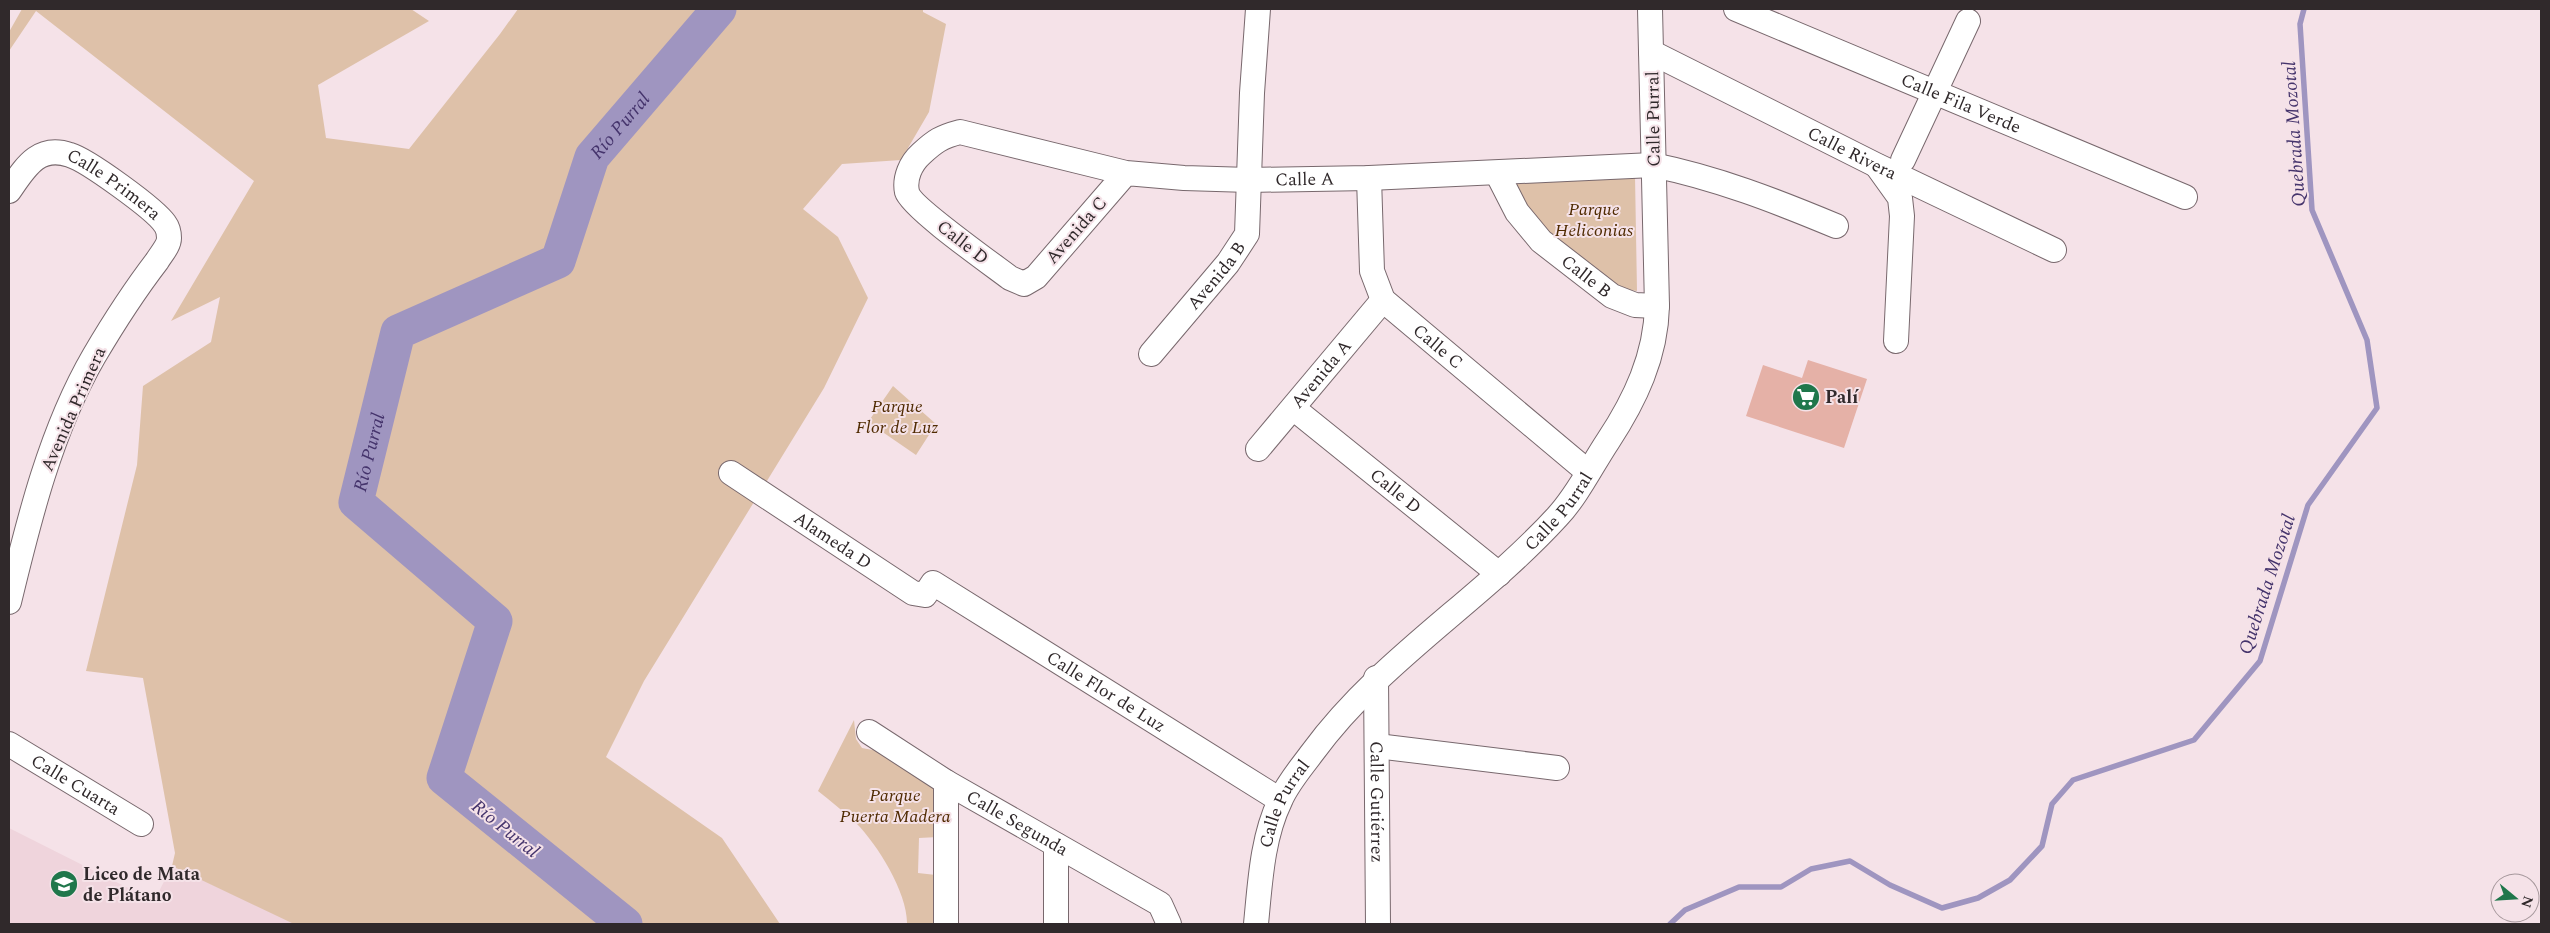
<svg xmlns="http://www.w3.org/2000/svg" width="2550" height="933" font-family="Spectral,serif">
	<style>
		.built { fill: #efd4dc }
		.green { fill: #dec1a9 }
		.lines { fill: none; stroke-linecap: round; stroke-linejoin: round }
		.stream { stroke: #9f95c0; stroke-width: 5.5 }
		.river { stroke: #9f95c0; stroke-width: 35 }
		.building { fill: #e5b1a7 }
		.minor-casing { stroke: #78686d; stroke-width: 26 }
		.minor { stroke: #fff; stroke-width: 24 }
		.labels { text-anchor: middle; stroke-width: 4; stroke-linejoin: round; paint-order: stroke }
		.street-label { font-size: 18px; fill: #30292b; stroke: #f5e2e8 }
		.park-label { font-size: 18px; font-style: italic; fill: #502b02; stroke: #f5e2e8 }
		.poi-label { font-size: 18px; font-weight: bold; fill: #30292b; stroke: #f5e2e8; text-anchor: start }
		.water-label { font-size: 19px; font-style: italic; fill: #45346c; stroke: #f5e2e8 }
	</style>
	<rect width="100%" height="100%" fill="#f5e2e8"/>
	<path class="built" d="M9,828L154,901L172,866L294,923L9,924Z"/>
	<path class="green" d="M22,9H411L429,21L318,85L326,138L409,149L500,34L518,9H923V12L946,24L929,112L901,160L842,164L803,209L838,237L868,298L824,388L644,681L606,757L722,838L780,924H294L172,866L175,853L143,678L86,671L137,465L143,386L211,342L220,297L171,321L254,181L36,11L9,51V32Z
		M1635,176L1637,291L1613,288L1521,209L1511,181Z
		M893,386L936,424L916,455L868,422Z
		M854,720L856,739L862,748L878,751L936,783L938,837L919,838L918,873L936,875V924H907C908,894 878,845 856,823C844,812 831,801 818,791Z"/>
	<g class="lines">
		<path class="stream" d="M1670,924L1685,910L1739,887H1781L1811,869L1850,861L1890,885L1942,908L1978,898L2010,880L2042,846L2052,804L2073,780L2194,740L2260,661L2308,505L2377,408L2367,340L2312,210L2300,24L2304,9"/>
		<path class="river" id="s1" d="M625,924L444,778L495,621L356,502L398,332L558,261L592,157L719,9"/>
	</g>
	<path class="building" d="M1808,360L1867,379L1844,448L1746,416L1763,365L1802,378Z"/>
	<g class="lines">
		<defs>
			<g id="minor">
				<path id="s2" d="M1736,9L2185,197"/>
				<path id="s3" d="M1651,52L1876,165L2054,250"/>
				<path d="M1903,160L1968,21"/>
				<path d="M1877,166L1900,198L1902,216L1896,341"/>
				<path id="s4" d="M1126,173L1036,277L1024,284L1010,278C993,265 911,207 907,192C904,178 911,163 921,154C935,141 941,137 960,132L1126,173L1184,178L1249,180L1369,178L1653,165C1717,178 1776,201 1836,226"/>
				<path id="s5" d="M1497,173L1517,212L1541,241L1612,296L1635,305L1657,306"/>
				<path id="s6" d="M1369,178L1372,271L1383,300L1588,472"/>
				<path id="s7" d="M9,191C25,168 38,144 70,155C87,160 155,209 165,224C168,228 169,233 169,238C169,246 161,254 157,261C134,291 114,322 94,356C51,430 29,519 9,602"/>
				<path id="s8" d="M1151,354L1228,263L1247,234L1252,93L1258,9"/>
				<path id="s9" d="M1293,408L1499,574"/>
				<path id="s10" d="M1258,449L1383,300"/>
				<path id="s11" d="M731,473L913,593L925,595L933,583L1280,800"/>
				<path id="s12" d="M1376,678L1378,924"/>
				<path id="s13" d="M869,732L946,782L1160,904L1169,924"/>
				<path id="s14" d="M9,744L141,824"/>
				<path d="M1377,746L1557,768"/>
				<path d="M946,782V924"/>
				<path d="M1056,845V924"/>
				<path id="s15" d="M1256,924C1260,884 1262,838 1280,801C1287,784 1301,768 1312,753C1380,660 1480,601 1557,517C1577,496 1592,465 1608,441C1635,400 1656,356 1657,306L1650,9"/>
			</g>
		</defs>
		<use href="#minor" class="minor-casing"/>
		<use href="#minor" class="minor"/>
	</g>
	<defs>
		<symbol id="supermarket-disc" viewBox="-11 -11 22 22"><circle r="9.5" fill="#1f774b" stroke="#f5e2e8"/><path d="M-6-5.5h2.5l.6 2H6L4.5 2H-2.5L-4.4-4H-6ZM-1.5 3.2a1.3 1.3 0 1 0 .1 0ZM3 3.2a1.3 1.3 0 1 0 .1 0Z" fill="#fff"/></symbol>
		<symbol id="school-disc" viewBox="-11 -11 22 22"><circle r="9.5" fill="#1f774b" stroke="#f5e2e8"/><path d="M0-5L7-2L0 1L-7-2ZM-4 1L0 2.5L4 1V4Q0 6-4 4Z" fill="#fff"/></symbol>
	</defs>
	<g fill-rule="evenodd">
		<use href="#supermarket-disc" x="1790" y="381" width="32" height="32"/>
		<use href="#school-disc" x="48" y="868" width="32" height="32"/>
	</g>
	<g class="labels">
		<g class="street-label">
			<text dy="6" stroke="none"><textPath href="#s2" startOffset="244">Calle Fila Verde</textPath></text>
			<text transform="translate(1653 119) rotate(-91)" y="6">Calle Purral</text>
			<text dy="6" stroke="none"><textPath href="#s3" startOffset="225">Calle Rivera</textPath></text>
			<text dy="6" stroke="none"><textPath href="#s4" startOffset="739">Calle A</textPath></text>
			<text dy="6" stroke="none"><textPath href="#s7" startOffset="131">Calle Primera</textPath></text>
			<text transform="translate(1076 230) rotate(-49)" y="6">Avenida C</text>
			<text transform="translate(963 242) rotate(38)" y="6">Calle D</text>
			<text dy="6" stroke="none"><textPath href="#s8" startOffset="102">Avenida B</textPath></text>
			<text dy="6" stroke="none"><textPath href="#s5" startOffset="139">Calle B</textPath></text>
			<text dy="6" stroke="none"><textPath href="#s6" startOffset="196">Calle C</textPath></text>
			<text dy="6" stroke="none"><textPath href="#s10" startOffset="98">Avenida A</textPath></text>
			<text transform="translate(73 409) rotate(-66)" y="6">Avenida Primera</text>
			<text dy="6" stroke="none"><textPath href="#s9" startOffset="132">Calle D</textPath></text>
			<text dy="6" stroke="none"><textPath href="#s15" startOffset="530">Calle Purral</textPath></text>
			<text dy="6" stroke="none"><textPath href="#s11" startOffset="122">Alameda D</textPath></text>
			<text dy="6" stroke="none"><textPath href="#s11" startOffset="449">Calle Flor de Luz</textPath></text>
			<text dy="6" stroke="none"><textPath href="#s14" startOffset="78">Calle Cuarta</textPath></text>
			<text dy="6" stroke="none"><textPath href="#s12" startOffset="124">Calle Gutiérrez</textPath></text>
			<text dy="6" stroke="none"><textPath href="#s15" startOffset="125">Calle Purral</textPath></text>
			<text dy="6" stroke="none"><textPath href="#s13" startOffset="174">Calle Segunda</textPath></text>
		</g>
		<g class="park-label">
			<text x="1594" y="215">Parque<tspan x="1594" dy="21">Heliconias</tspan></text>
			<text x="897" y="412">Parque<tspan x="897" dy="21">Flor de Luz</tspan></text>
			<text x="895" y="801">Parque<tspan x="895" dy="21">Puerta Madera</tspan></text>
		</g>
		<g class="poi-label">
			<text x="1825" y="403">Palí</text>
			<text x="83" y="880">Liceo de Mata<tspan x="83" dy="21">de Plátano</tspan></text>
		</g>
		<g class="water-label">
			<text dy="7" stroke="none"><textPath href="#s1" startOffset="1082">Río Purral</textPath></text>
			<text transform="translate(2293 134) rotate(-94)" y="7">Quebrada Mozotal</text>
			<text dy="7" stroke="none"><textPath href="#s1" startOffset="632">Río Purral</textPath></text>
			<text transform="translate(2266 584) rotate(-72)" y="7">Quebrada Mozotal</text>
			<text transform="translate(506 828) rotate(39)" y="7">Río Purral</text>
		</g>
	</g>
	<rect width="2550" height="933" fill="none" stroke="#30292b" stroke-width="20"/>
	<g transform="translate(2515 898) rotate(108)"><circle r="24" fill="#f5e2e8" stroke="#a6989c"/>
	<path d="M0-4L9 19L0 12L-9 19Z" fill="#1f774b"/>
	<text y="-8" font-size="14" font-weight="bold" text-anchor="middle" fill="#30292b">N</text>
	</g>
</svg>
